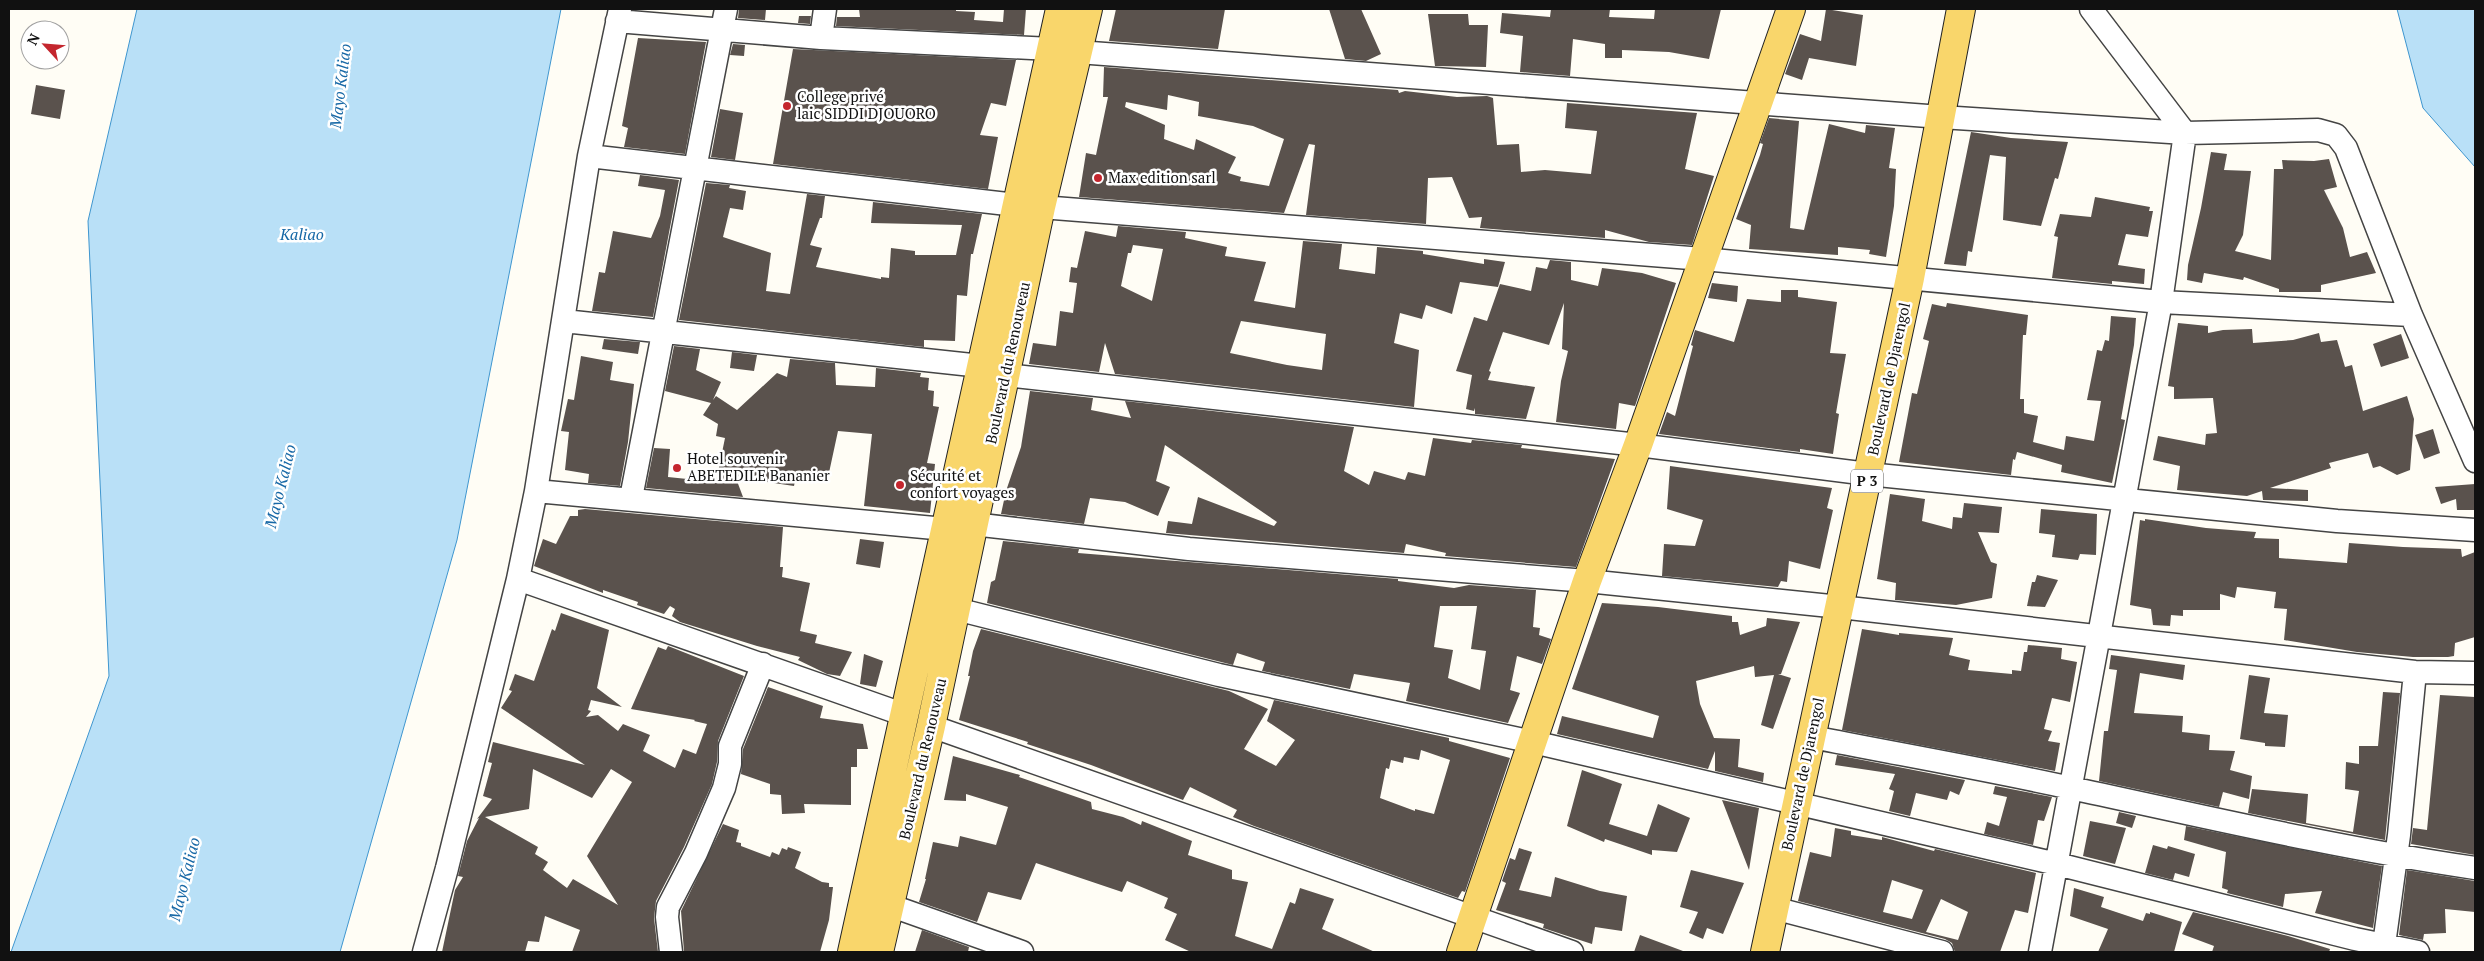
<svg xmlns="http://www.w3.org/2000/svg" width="2484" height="961" font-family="'PT Serif',serif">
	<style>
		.water { fill: #b9e0f7; stroke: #3f96cf }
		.building { fill: #5a524d; fill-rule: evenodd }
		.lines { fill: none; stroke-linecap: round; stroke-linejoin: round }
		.minor-casing { stroke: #444; stroke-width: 25 }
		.major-casing { stroke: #222; stroke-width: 30 }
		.minor { stroke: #fff; stroke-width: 22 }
		.major { stroke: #f9d66b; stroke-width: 28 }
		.poi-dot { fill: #c4262e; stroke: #fff; stroke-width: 2 }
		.labels { text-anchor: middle; stroke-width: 5; stroke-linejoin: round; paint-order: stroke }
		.shield { fill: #fff; stroke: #585858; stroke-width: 1 }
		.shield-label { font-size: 14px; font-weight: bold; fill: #111 }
		.poi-label { font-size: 15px; fill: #111; stroke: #fff; text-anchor: start }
		.street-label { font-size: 15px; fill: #111; stroke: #fff }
		.water-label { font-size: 16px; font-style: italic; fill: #1768a6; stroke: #fff }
	</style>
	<rect width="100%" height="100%" fill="#fffdf5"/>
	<path class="water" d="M137,9H561L457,540L340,952H11L109,676L88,221Z
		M2397,9H2475V167L2423,108Z"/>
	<path class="building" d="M739,9H766L765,20L738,18Z
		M859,9H956V11L975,12L974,20L1003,22L1004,9H1026L1024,35L836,26L837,17H860Z
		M1116,9H1225L1218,49L1109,41Z
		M1329,9H1361L1381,54L1366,61L1345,59Z
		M1551,9H1610L1609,17L1654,19L1655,9H1721L1709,59L1669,52L1622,50V58H1605V44L1573,39L1570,76L1520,72L1523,36L1500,33L1502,13L1550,17Z
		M1826,9L1863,15L1856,66L1809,58L1802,80L1785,74L1800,34L1821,41Z
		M1428,14H1468L1469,25H1488L1486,67L1435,66Z
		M799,16H811L810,24L798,23Z
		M638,38L706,42L685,154L624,147L628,128L622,126Z
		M733,44L745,45L744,56L730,55Z
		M793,49L1016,60L1006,106L991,103L980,135L998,137L988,189L773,164Z
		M1104,67L1398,90L1399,93L1405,91L1457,97L1487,96L1493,98L1497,145L1519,144L1521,172L1545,170L1591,174L1597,131L1565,128L1567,103L1697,113L1685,169L1714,176L1692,245L1649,242L1605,230V238L1480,228L1482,217L1469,218L1452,177L1428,178L1426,224L1306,215L1315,145L1309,144L1284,213L1079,197L1086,153L1096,155L1108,97H1103ZM1168,95L1199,102L1198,116L1253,126L1284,139L1269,186L1240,181L1241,177L1228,173L1236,157L1196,139L1194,150L1164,139L1165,125L1125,107L1126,102L1167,110Z
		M36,85L65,90L60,119L31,114Z
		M720,109L743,113L735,160L711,157Z
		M1769,118L1799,121L1790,228L1804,230L1829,124L1865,133L1866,125L1895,128L1889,168L1896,169L1894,206L1886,257L1869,254L1870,250L1838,247V255L1749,249L1751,225L1736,219L1760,155L1763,144L1760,143Z
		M1971,132L2011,138L2068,142L2058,179L2055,178L2041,226L2003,220L2006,157L1990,155L1972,252L1968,251L1966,266L1944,264Z
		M2211,152L2227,154L2224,170L2251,171L2243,235L2235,251L2271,260L2274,169H2283L2282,160L2314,161L2329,159L2337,187L2324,190L2343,228L2350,257L2367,252L2376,273L2321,285V292H2279V289L2244,277L2243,280L2204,273L2202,283L2187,280L2188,265L2201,208Z
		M640,175L679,180L653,317L592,311L599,272L605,273L613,231L651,238L660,216L665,190L638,186Z
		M706,183L730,185L729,188L746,191L743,210L730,208L723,237L771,253L766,291L790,294L807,194L825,196L822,218H820L810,245L822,248L816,267L881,279V277L889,278L891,248L915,251V255H956L962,225L871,223L873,202L982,214L973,254H971L967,296L957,295L955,341L924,340V347L679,320Z
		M2095,197L2150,207L2149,211H2153L2148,237L2126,234L2118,265L2145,269L2144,284L2112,281V284L2052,278L2058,237L2054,236L2060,214L2091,217Z
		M1118,226L1186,232L1185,238L1227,247L1225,256L1266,262L1254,301L1295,308L1303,241L1342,244L1339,269L1375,274L1377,247L1423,251V254L1484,264V259L1505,262L1498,287L1460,282L1452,314L1426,305L1422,319L1400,313L1394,343L1419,350L1414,407L1115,374L1105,343L1099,372L1029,364L1033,343L1056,346L1060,311L1073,313L1077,283L1069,282L1071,267L1077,268L1085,231L1116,237ZM1133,245L1163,249L1152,301L1121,286L1128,253H1131ZM1241,321L1326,334L1322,370L1287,365L1230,353Z
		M1550,260L1571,262V280L1598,286L1602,268L1642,273L1676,283L1635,406L1619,403L1616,429L1556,422L1561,381L1568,351L1562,349L1564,303L1549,345L1503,332L1489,371L1491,372L1488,380L1535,387L1526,419L1475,414V408L1474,411L1466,409L1472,375L1456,371L1474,317L1487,321L1500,284L1531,291L1536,267L1547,269Z
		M1712,283L1738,286L1737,302L1708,298Z
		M1781,290H1798V297L1837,302L1830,353L1846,354L1836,413L1839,414L1833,454L1800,449V452L1659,434L1667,412L1675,416L1693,346L1691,345L1695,330L1734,342L1747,299L1781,302Z
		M1947,303L2028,315L2026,335H2023L2020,399H2024V413L2038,416L2033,442L2064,450L2066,436L2094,441L2101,401L2087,400L2097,350L2102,351L2105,340L2109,341L2111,316L2136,318L2134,345L2121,419L2125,420L2112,483L2061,472L2062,465L2017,452L2015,460L2013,459L2011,475L1899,462L1912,393L1917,394L1929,341L1923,339L1932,304L1946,307Z
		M2178,323L2208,326V333L2223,330L2252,329L2253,343L2293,340L2319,333L2321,342L2337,340L2345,367L2352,365L2363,411L2407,396L2414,419L2410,470L2397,475L2380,466L2373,468L2368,453L2329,463L2331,468L2270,488L2308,490V501L2263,500L2262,491L2247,496L2177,490L2180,466L2153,460L2158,436L2205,445L2206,434L2217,433L2213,398L2174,399V387L2168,386Z
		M2401,334L2409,358L2381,367L2373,344Z
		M604,339L640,342L638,354L602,349Z
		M674,346L700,349L696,370L721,382L713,400L716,396L737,410L777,373L787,377L790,359L835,363L836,385L875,387L876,368L921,373L920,377L929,378L928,390L934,391L933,406L939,407L927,463L935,464L930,513L864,506L872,434L838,431L827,482L796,476L794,486L748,479L747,483L737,481L743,497L646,488L654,448L670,449L668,477L716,482L725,438L716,436L718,424L703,415L711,403L665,391Z
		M732,352L757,355L754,371L730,368Z
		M581,356L613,362L610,380L634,384L628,442L620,486L588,483L589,474L565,470L569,432L561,431L568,399L574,400Z
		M1030,391L1093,398L1091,410L1131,418L1125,401L1354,427L1344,471L1369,485L1374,471L1405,480L1408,472L1425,476L1433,438L1471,443L1472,440L1522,445L1521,448L1615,459L1576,567L1445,556L1446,553L1406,544L1404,553L1166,533L1168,521L1192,524L1198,497L1274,526L1277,522L1165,445L1156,481L1170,487L1158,516L1125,502L1090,498L1084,524L1001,514L1006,491L1021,447Z
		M2433,429L2440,453L2424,459L2415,435Z
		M1670,466L1832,488L1827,508L1833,510L1820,569L1789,561L1787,582L1781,581L1778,587L1662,576L1664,544L1695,546L1703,520L1667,509Z
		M2475,484V510H2457L2456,499L2441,504L2435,487Z
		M1890,494L1925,499L1922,521L1952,529L1953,517L1962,518L1964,503L2002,507L1999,533L1978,532L1991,562L1997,564L1992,598L1956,605L1895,600L1896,583L1877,579Z
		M585,509L783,527L780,567H783L782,577L810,583L800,631L817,635L815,643L852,652L840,676L827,674L798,660L800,657L757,646L680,622L672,616L675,609L670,606L664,614L637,605L638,602L603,590V593L534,566L543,539L556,544L570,516H578V510Z
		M2041,509L2097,514L2096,555L2080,554L2078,560L2052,557L2055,535L2039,533Z
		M2145,519L2206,528L2256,532L2254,538L2279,539V558L2347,563L2349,543L2403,547L2461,549L2462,557L2475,552V637L2455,643L2454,656L2448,657H2413L2357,652L2284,640L2287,609L2274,608L2276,592L2237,587L2235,598L2220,594V610H2183V616L2171,615L2170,626L2153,625L2151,609L2130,605L2140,520L2145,521Z
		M860,539L884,542L880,568L856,564Z
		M1003,541L1079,549L1078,553L1398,579V581L1454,588L1469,585L1536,590L1533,627L1540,628L1539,635L1551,639L1542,664L1517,656L1510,690L1520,693L1508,723L1406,701L1410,683L1354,674L1350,689L1262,671L1265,662L1237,653L1233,665L987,603L991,582L995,580ZM1440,606H1477L1471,649L1486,651L1480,690L1448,678L1453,650L1434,647Z
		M2037,575L2058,580L2045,607L2027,606L2032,582H2035Z
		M1602,603L1658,607L1732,616V622H1738L1740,635L1766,626L1767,618L1800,622L1781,674H1778L1791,678L1773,729L1761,725L1774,675L1755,677L1754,666L1696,681L1700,704L1714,738L1740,739L1738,767L1764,773L1763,782L1715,771V751L1708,769L1557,734L1562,716L1653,738L1659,716L1572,689Z
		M561,613L609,630L597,688L622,707L591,700L588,710L591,711L586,717L598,715L618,731L623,724L650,735L643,751L675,768L683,749L696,754L707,724L694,721L695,720L631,709L658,647L666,650L668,646L744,676L718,741L717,762L712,784L684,847L656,901L654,918L658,952H572L580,930L545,916L539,942L528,941L525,952H442L455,890L463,877L458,876L467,841L479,818L477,819L492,799L483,796L492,763L488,762L493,742L585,765L501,708L512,691L509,690L515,674L534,681L552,629L555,631ZM533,769L592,798L611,769L632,782L587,856L618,905L573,879L567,888L543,870L548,862L535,854L538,847L485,817L529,809Z
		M981,629L1229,691L1268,709L1244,749L1276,766L1295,740L1267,721L1274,700L1449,738V741L1510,758L1465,892L1462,891L1458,898L1254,826L1233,817L1237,810L1190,787L1183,800L1091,765L1027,744L1028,742L959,720L970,676H968L973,651ZM1421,750L1450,760L1434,814L1415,809V811L1380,798L1386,768L1389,769L1391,760L1403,763L1404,757L1419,760Z
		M1862,629L1899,635V633L1953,638L1949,655L1970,660L1968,670L2012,674V670L2021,671L2024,652H2027L2028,645L2062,648L2061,659L2077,662L2070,702L2052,698L2044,729L2052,731L2048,741L2060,743L2055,771L1842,730Z
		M864,654L883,661L876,687L860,684Z
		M2111,655L2185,665L2183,680L2140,673L2134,713L2183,716L2182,732L2210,735L2209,750L2235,751L2230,770L2252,776L2249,799L2223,792L2219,807L2099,781L2104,731H2108L2117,670L2109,669Z
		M2249,675L2270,678L2264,713L2288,715L2285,747L2265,746V743L2240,739Z
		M768,687L823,706L820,718L863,724L868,749H857V767H851V805L804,804L805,813L782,814L781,795L770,794V784L741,774L743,749Z
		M2383,692L2400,693L2385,840L2248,813L2252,789L2308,794L2306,823L2353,832L2359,791L2345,789L2346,762L2359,764V746H2378Z
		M2440,695L2475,697V855L2411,844L2413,828L2427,830Z
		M1837,755L1939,775L1965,780L1959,795L1950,791L1947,800L1916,793L1910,816L1889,811L1894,791L1889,789L1895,774L1835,765Z
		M953,756L1020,775L1019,777L1091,802L1092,809L1123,817L1141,825L1142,821L1192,841L1188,855L1232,870V879L1248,882L1235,936L1272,949L1290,902L1295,904L1300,888L1334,899L1322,929L1375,952H1191L1165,940L1177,914L1164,908L1168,898L1127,881L1122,892L1036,863L1021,900L988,892L977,922L919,902L926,879H925L933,842L958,847L960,836L996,845L1008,807L966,794V801L944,800Z
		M1582,770L1622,784L1609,824L1647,836L1658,804L1690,818L1677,852L1652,850V855L1605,839L1604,842L1567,826Z
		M1995,786L2052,797L2044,821L2038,820L2033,845L1984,834L1987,822L1999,826L2007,797L1993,794Z
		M1722,800L1759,808L1749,870Z
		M2119,812L2136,816L2132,828L2116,823Z
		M2090,821L2126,828L2115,864L2083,856Z
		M723,824L739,830L736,842L741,843V846L770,857L772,852L779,855L782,848L787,850L788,847L801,852L795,868L822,882L829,883V887H833L829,920L820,952H684L681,911Z
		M2186,826L2382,866L2373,928L2315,913L2322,891L2285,894L2283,907L2227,893L2228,890L2222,888L2226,852L2184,840Z
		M1835,828L1851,831V835L1882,840V837L1934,851L1935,849L2036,873L2028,913L2015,910L2000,952H1955L1952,943L1945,939L1798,901L1810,852L1831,857ZM1892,880L1923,890L1912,919L1883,912ZM1941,899L1968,912L1958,940L1926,932Z
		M2153,845L2167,849L2168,846L2195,854L2189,877L2175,873L2173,880L2145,873Z
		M1519,848L1532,852L1519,890L1551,897L1555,877L1600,891L1627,896L1622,931L1595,927L1592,944L1543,928L1544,924L1496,910L1506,883L1502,881L1510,858L1515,860Z
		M1691,870L1744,883L1723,934L1707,928L1703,939L1689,933L1698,912L1680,907Z
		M2407,870L2475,881V912L2445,909L2446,933L2424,934L2423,940L2399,935Z
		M2074,888L2104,897L2101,907L2143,921L2146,913L2150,914V912L2182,922L2174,952H2098L2108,929L2070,916Z
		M2193,912L2288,936L2330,949L2329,952H2212L2214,946L2182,934Z
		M922,930L969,947L968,952H915Z
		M1640,935L1683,951L1682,952H1634Z"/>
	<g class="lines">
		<defs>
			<path id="minor" d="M617,21L821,38L1052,49
				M821,38L825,9
				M1078,52L1941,117L2185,133L2318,130L2336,135L2346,148L2411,315L2475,461
				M589,156L1016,205
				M1041,207L1703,259L2161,302L2411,315
				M564,321L981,366
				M1006,375L1638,445L1868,474L2337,521L2475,530
				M536,491L945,529
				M631,498L726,9
				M973,524L1189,549L1587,581L1840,607L2415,672L2475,673
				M518,579L905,715
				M956,609L1219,675L1533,742L2057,864L2355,939L2418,952
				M931,726L1572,952
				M1812,737C1898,754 1985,769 2071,788C2206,817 2338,848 2475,868
				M889,905L1022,952
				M1774,908L1942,952
				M424,952L447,868L518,579L536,491L589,156L620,9
				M671,952L667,917L668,907L696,853L724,788L730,764V746L763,664
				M2040,952L2161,302L2185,133L2091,9
				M2383,952L2399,835L2415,672"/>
			<path id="major" d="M852,952L1060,9
				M879,952L931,726L1041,207L1088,9
				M1461,952L1587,581L1638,445L1791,9
				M1765,952L1910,278L1961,9"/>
		</defs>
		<use href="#minor" class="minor-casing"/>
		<use href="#major" class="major-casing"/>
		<use href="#minor" class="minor"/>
		<use href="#major" class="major"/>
	</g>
	<g class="poi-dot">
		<circle cx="787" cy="106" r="5"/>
		<circle cx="1098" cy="178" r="5"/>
		<circle cx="677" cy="468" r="5"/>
		<circle cx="900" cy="485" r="5"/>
	</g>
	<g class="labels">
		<rect class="shield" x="1851" y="469.5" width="32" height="23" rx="4"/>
		<g class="shield-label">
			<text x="1867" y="486">P 3</text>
		</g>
		<g class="poi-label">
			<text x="797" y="102">College privé<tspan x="797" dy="17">laic SIDDI DJOUORO</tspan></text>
			<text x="1108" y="183">Max edition sarl</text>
			<text x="687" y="464">Hotel souvenir<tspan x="687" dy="17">ABETEDILE Bananier</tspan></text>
			<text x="910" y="481">Sécurité et<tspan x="910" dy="17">confort voyages</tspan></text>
		</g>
		<g class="street-label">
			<text transform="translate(1008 363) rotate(-78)" y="5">Boulevard du Renouveau</text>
			<text transform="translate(1889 379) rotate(-78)" y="5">Boulevard de Djarengol</text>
			<text transform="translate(923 759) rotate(-77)" y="5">Boulevard du Renouveau</text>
			<text transform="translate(1803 774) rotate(-78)" y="5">Boulevard de Djarengol</text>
		</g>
		<g class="water-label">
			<text transform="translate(340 86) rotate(-83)" y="6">Mayo Kaliao</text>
			<text x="302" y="240">Kaliao</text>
			<text transform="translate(280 486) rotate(-76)" y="6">Mayo Kaliao</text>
			<text transform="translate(184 879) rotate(-76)" y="6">Mayo Kaliao</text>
		</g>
	</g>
	<rect width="2484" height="961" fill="none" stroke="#111111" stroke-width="20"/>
	<g transform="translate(45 45) rotate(296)"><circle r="24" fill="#ffffff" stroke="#a0a0a0"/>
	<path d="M0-4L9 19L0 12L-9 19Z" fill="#c4262e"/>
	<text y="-8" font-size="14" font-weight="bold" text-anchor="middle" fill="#111111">N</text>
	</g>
</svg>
